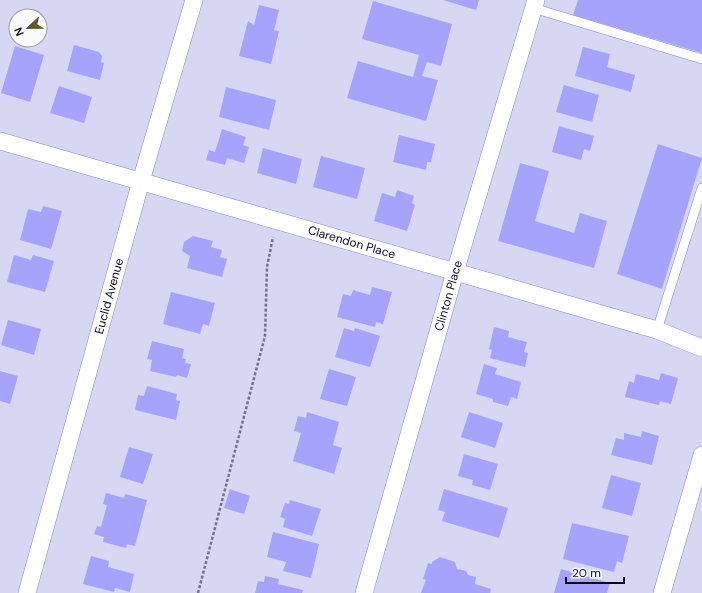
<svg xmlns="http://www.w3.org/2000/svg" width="702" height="593" font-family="'DM Sans',sans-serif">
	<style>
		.building { fill: #a6a3fc }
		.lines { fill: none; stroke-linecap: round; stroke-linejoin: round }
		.service-casing { stroke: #8786c8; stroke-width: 10 }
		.minor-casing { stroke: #8786c8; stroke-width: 18 }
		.path { stroke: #72718b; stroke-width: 2.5; stroke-dasharray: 3 2; stroke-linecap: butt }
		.service { stroke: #fff; stroke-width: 9 }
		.minor { stroke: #fff; stroke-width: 17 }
		.labels { text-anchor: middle; stroke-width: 3; stroke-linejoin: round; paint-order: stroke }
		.street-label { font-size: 12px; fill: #0a081f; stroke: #fafafa }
	</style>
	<rect width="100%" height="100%" fill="#d6d7f3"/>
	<path class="building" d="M443,0H479L476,10Z
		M578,0H702V53L573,15Z
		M373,1L452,24L441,66L427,62L422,76L438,80L426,121L347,98L358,61L413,77L419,55L362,39Z
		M259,5L279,10L274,30L279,31L271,64L239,56L248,21L254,25Z
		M74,45L99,52L102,56L101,62L104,63L100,80L67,71Z
		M15,46L44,55L30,102L1,93Z
		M583,47L610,54L607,67L635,75L631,92L575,76Z
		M564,85L599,95L592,122L556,112Z
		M59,86L92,97L84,123L50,113Z
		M226,87L276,100L269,130L219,117Z
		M559,126L594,136L590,151L584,149L581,160L552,152Z
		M222,129L246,137L243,145L249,147L244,163L227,158L225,165L206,160L209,150L215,152Z
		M399,135L435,144L431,162H427L426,170L393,162Z
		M658,144L702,158L662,289L617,274Z
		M263,148L302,159L296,184L257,173Z
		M321,156L365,168L357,199L313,187Z
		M520,163L549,171L535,221L574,233L580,213L607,221L594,268L498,241Z
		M397,190L414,196L412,203L415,205L407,231L374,221L382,193L395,197Z
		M43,206L62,211L51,249L20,240L28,209L41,212Z
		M193,236L213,241L211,247L222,250L220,257L227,259L222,277L187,268L190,256L182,251L184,242Z
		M14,255L31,260L33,255L54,261L45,292L7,282Z
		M372,287L392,292L383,324L376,322L375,327L337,317L343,294L351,296L353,290L370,295Z
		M171,292L215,303L209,326L203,324L200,334L163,324Z
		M8,320L41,329L34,355L1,345Z
		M494,327L509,331L508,337L527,342L524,352L528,353L525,367L490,358L492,350L489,349Z
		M344,328L354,331L355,328L380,336L370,367L335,357Z
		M152,341L184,349L182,358L186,359L185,363L191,364L187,378L177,375L176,377L150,371L152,360L147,359Z
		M484,364L497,368L495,374L521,382L517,399L511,397L508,406L493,402V399L476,394Z
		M329,369L356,377L347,406L320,399Z
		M0,371L18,376L10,404L0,401Z
		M661,373L678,378L671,404L660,401L659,405L625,397L629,381L634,383L636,374L659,380Z
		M147,386L177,394L176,400L180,401L176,420L135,410L138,395L144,396Z
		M307,412L339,422L333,445L342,448L334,474L293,461L301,433L294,431L298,416L306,418Z
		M469,412L503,423L495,448L461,437Z
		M642,431L659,436L652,465L611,455L616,438L624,440V433L641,437Z
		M129,447L153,454L143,484L120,477Z
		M464,454L498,464L490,490L472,485L473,480L458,476Z
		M611,475L641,483L632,516L602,508Z
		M230,489L250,496L244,514L224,508Z
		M444,489L508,508L499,538L442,521L445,512L438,510Z
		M106,493L124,498L125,494L147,500L135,546L127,544L126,548L103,542L104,537L94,534L97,526L101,527L107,505L103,504Z
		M290,500L321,509L312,536L283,527L285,519L280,517L285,503L289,504Z
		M572,523L629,536L622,563L617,561L614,572L563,559Z
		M273,532L319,544L311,578L283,571L286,562L267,557Z
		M91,556L109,561L108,567L134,574L130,592L115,588L114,592L83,584Z
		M440,557L455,562L457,569L466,571L468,575L476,577L475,584L491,589L490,593H421L426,580L423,579L428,563L432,564V562Z
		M561,569L610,583L607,593H554Z
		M265,576L279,579L278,584L303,590L302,593H255L258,581L264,582Z"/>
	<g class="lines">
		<defs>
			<path id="service" d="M533,8L702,59
				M657,330L702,188"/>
			<g id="minor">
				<path id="s1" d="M0,141L657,330L702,348"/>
				<path id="s2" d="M27,593L141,181L194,0"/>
				<path id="s3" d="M364,593L455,272L536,0"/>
				<path d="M662,593L702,455"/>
			</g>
		</defs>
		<use href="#service" class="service-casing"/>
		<use href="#minor" class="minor-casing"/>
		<path class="path" d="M198,593L265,336L267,267L273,237"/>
		<use href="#service" class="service"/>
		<use href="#minor" class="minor"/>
	</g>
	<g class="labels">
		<g class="street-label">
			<text dy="4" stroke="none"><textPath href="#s1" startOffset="366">Clarendon Place</textPath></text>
			<text dy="4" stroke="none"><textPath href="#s2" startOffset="308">Euclid Avenue</textPath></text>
			<text dy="4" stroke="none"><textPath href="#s3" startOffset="309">Clinton Place</textPath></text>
		</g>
	</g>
	<g transform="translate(28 28) rotate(248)"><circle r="19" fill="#fafafa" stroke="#9a99a2"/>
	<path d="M0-3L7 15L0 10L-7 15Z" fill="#5d5925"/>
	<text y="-6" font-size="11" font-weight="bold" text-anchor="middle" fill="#0a081f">N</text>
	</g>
	<path d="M566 577v6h58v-6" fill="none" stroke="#0a081f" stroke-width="2"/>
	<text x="572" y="577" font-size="12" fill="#0a081f" stroke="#fafafa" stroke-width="3" paint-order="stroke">20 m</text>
</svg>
